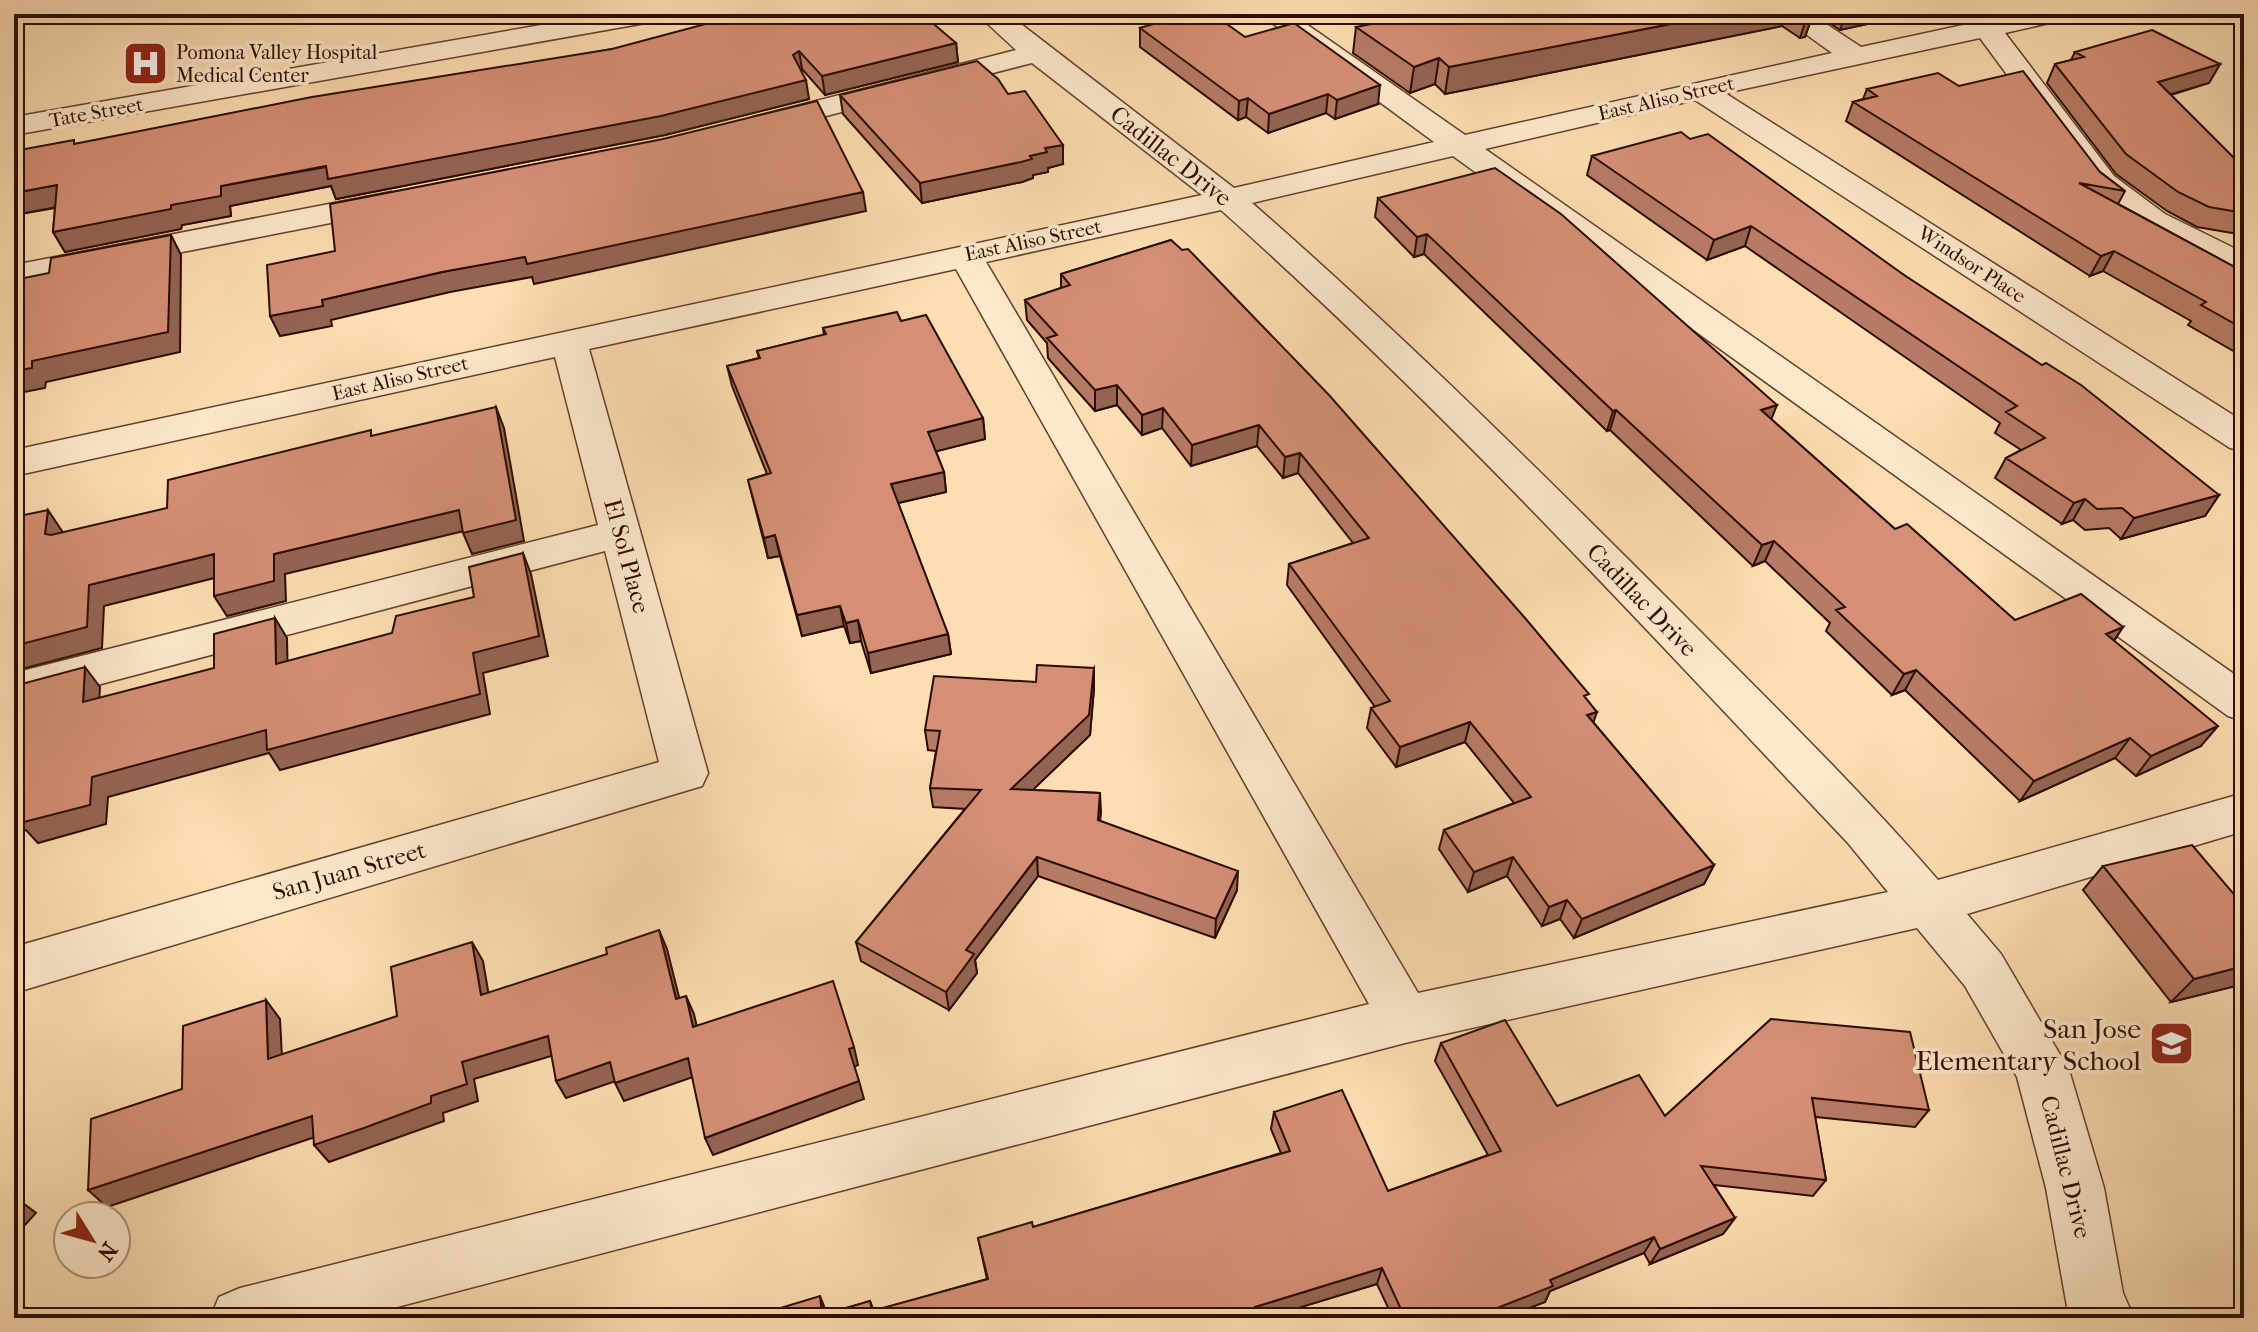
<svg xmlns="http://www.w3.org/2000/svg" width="2258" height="1332" font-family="'IM FELL French Canon',serif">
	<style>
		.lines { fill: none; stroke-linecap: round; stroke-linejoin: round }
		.minor-casing { stroke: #61402d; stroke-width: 3 }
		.minor { fill: #fee9cc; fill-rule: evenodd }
		.wall { fill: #b67b65; stroke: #2d0c01; stroke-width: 2 }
		.shaded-wall { fill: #946453; stroke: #2d0c01; stroke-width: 2 }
		.building { fill: #d48f76; stroke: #2d0c01; stroke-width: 2 }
		.labels { text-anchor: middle; stroke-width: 7; stroke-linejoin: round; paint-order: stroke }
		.far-poi-label { font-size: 20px; fill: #2d0c01; stroke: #fee9cc; text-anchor: start }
		.far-street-label { font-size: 20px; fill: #2d0c01; stroke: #fee9cc }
		.street-label { font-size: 24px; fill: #2d0c01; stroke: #fee9cc }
		.near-poi-label { font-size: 28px; fill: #2d0c01; stroke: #fee9cc; text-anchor: end }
	</style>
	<rect width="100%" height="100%" fill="#fdddb1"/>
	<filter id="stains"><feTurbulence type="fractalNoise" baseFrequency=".0025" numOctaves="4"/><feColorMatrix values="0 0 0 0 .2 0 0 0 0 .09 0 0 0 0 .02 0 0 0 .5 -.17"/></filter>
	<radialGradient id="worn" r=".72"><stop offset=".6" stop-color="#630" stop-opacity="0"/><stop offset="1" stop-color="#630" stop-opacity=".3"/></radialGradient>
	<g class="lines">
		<defs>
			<path id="minor" d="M604,14H665L661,20L651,22L14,135V117Z
				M977,14H1008L1234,188L1434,142L1260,14H1292L1465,135L1832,53L1778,14H1811L1861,47L2014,14H2066L2062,20L2005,33L2114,176L2165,214L2244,253V276L2141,228L2092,190L1980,38L1725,93L2244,422V451L2230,448L1695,100L1485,149L2244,681V721L2228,716L1453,156L1252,203C1400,332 1539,470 1678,609C1766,698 1856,785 1938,880L2244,793V831L1967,914L2001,954L2069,1070L2104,1188L2123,1293L2134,1318H2069L2046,1188L2017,1077L1965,986L1917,928L1405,1043L355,1318H210L219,1297L240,1288L1369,1004L956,269L589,349L708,773L702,786L14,993V947L659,762L605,551L14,707V673L598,525L555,357L14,476V450L1202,195L1032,63L764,132L753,129L749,123L753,117L1016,50ZM1221,210C1443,408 1644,627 1848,843L1888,892L1418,993L986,262Z
				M391,192L402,195L407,202L402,209L14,285V265Z"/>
		</defs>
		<use href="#minor" class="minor-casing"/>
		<use href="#minor" class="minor"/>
	</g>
	<path class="wall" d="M1498,14H1813L1805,37L1800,38L1782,26L1445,94L1435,84L1410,93L1353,53L1356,27L1447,24Z
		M1816,14H1913L1840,30Z
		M1212,19L1245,37L1378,104L1335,119L1326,113L1268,133L1246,117L1238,120L1140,47V28Z
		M956,43L958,62L825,95L802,69L801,70L809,99L665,135L336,199L331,186L230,206L231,216L182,225L181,229L65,252L53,232L55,208L14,215V151L76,144L612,49Z
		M2075,52L2220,64L2209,83L2171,95L2244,168V235L2197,227L2167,211L2116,174L2047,83L2055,64L2071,60Z
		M1867,89L2100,172L2125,191L2118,204L2244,272V357L2188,325L2191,321L2103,271L2090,276L1846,121L1853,102L1863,99Z
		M1008,94L1063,164L1048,168V172L1033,175V178L1022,182L922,203L843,114L840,95Z
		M1690,139L1904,275L2219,495L2205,516L2121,539L2109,528L2085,530L2073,520L2062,524L1995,478L2006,458L2021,450L1995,433L2000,423L1745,246L1707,260L1587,175L1592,156Z
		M1378,198L1771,419L1895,529L2015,620L2123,627L2114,641L2201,746L2136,776L2115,758L2020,801L1905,690L1892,695L1826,631L1830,623L1765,561L1753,566L1610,430L1607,431L1424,254L1414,257L1375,217Z
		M1171,240L1587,700L1593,722L1714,865L1704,884L1574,938L1560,919L1542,926L1507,876L1468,892L1439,849L1444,830L1514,803L1465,742L1396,767L1367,728L1371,708L1375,707L1287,585L1289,564L1353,543L1298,473L1283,478L1257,446L1191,466L1162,428L1142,435L1117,405L1095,411L1048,358L1047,343L1027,320L1025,300L1061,288V274Z
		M901,321L983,418L985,439L936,451L944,472L946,492L898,503L948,634L951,654L871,673L861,641L850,643L844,626L802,636L780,556L768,558L748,480L767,474L732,386L727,366L759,358L757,351L824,335L823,328Z
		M2244,548V598L2235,595Z
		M1094,668V688L1090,735L1032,790L1100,793V821L1237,890L1215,938L1038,876L975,960L977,973L949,1010L861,961L856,942L965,809L933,807L930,788L936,751L928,750L925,730L1036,682Z
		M2103,866L2244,906V984L2171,1002L2083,890Z
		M1771,1019L1929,1110L1915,1127L1815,1117L1826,1180L1813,1196L1714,1185L1735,1218L1723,1234L1650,1264L1644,1253L1550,1291L1545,1302L1503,1318H1393L1377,1284L1265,1318H764L826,1311V1314L870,1301L874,1311L987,1279L978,1238L1033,1227L1281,1153L1271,1129L1274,1112L1388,1191L1488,1155L1435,1061L1441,1043L1557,1106L1665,1116Z"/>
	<path class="shaded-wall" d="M90,14H147L94,22Z
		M1722,14H1786L1782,26L1445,94L1449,67Z
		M1808,14H1813L1805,37L1800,38Z
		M1846,14H1913L1840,30Z
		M956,43L958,62L825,95L822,76Z
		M799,51L802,69L796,74L793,55Z
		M1439,58L1435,84L1410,93L1414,67Z
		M2220,64L2209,83L2148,101L2158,82Z
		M806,80L809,99L665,135L336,199L331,186L230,206L231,216L182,225L181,229L65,252L53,232L171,205L221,186Z
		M1380,85L1378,104L1335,119L1337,100Z
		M1328,94L1326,113L1268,133L1269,114Z
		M1248,98L1246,117L1238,120L1239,101Z
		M1063,145V164L1048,168V172L1033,175V178L1022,182L922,203L920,183L1030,156L1045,148Z
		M57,185L68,205L14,215V193Z
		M863,192L866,211L534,284L532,277L450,292L331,320L332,326L280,336L270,316L322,300L442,272Z
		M1751,226L1745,246L1707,260L1714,240Z
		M1427,234L1424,254L1414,257L1417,237Z
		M171,235L181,255L180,352L46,382L45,388L14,394V371L32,361Z
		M2114,251L2103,271L2090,276L2101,256Z
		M1117,385V405L1095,411V390Z
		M1777,405L1769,425L1761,410Z
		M496,407L504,428L524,541L472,554L463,533Z
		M1163,408L1162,428L1142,435V415Z
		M1616,410L1610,430L1607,431L1613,411Z
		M983,418L985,439L930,453L928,432Z
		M1259,425L1257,446L1191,466L1192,445Z
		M1300,453L1298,473L1283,478L1285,457Z
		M944,472L946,492L894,504L891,484Z
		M2219,495L2205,516L2121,539L2134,518Z
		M2085,499L2073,520L2062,524L2074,503Z
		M48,510L62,531L60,555L45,534Z
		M459,510L468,530L285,574L286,601L227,616L214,596L274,554Z
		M775,535L780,556L768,558L764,538Z
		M1774,541L1765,561L1753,566L1762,545Z
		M523,553L531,574L548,656L483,673L490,714L280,770L269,753L108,797L106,824L38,843L26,830L14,833V809L92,777L473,653Z
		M214,554L226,575L104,606L102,648L14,671V646L89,585Z
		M840,606L844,626L802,636L797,615Z
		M275,618L287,638L288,685L276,664Z
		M858,620L861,641L850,643L846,623Z
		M2123,627L2109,648L2106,634Z
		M948,634L951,654L871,673L868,653Z
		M85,667L100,687L98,722L83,702Z
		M1094,668V688L1090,735L1013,809L1011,789Z
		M1916,670L1905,690L1892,695L1904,674Z
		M1597,712L1590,732L1587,715Z
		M1470,722L1465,742L1396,767L1400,747Z
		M2218,726L2201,746L2136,776L2151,756Z
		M2130,738L2115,758L2020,801L2034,781Z
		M1100,793L1101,813L1098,840V820Z
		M1037,857L1038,876L975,960L977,973L949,1010L946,992L966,950Z
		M1513,857L1507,876L1468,892L1474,872Z
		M1714,865L1704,884L1574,938L1582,919Z
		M1238,871L1237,890L1215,938L1216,919Z
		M1567,900L1560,919L1542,926L1549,907Z
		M659,930L667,949L684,1017L676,999Z
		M472,942L483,961L492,1014L481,995Z
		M2244,966V984L2171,1002L2194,979Z
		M686,996L694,1014L701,1045L693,1027Z
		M266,1000L280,1019L283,1077L268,1059Z
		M548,1036L558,1054L474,1079L478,1101L443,1113L444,1121L329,1162L314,1145L462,1062Z
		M854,1047L858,1065L854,1067L849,1049Z
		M688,1058L696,1076L624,1101L615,1083Z
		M610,1062L619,1080L566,1098L556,1081Z
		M859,1081L864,1099L713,1155L705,1138Z
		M14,1102L16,1104L14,1132Z
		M312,1116L327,1133L107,1207L88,1190Z
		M15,1197L36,1213L14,1237V1198Z
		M1735,1218L1723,1234L1650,1264L1660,1249Z
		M1654,1237L1644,1253L1550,1291L1545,1302L1503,1318H1472L1550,1280Z
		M1382,1268L1377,1284L1265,1318H1253L1255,1307Z
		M820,1296L826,1311L827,1318H824Z"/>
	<path class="building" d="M743,14H922L956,43L822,76L799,51L793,55L806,80L661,116L328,179L326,166L221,186V196L171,205V209L53,232L57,185L14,193V151L74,140V144L312,97L612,49Z
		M1187,14H1205L1212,19L1217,17L1245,37L1294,23L1380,85L1337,100L1328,94L1269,114L1248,98L1239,101L1140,28Z
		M1423,14H1435L1447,24L1498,14H1722L1449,67L1439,58L1414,67L1356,27Z
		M2152,30L2220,64L2158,82L2244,168V213L2209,207L2178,192L2126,154L2055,64L2084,57L2075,52Z
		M977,61L998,79L1008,94L1025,91L1063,145L1045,148L1047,152L1030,156L1032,159L1021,162L920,183L840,95Z
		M2023,71L2100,172L2125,191L2079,183L2244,272V329L2201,305L2206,302L2114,251L2101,256L1853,102L1877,96L1867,89L1938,73L1959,86Z
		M817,101L863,192L527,264L525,257L442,272L322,300L323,306L270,316L267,265L335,251L330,204L663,139Z
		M1681,132L1690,139L1708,134L1904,275L2042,365L2046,363L2081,385L2219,495L2134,518L2122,508L2097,509L2085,499L2074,503L2006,458L2045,438L2006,412L2017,406L1751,226L1714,240L1592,156Z
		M1495,168L1561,214L1777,405L1761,410L1895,529L1907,524L2015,620L2081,594L2123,627L2106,634L2218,726L2151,756L2130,738L2034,781L1916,670L1904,674L1836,610L1845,607L1774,541L1762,545L1616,410L1613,411L1427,234L1417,237L1378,198Z
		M171,235L168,332L32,361V368L14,371V280L49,273L51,258Z
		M1171,240L1182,250L1188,249L1329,395L1525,618L1589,694L1584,696L1597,712L1587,715L1714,865L1582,919L1567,900L1549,907L1513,857L1474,872L1444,830L1531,797L1470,722L1400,747L1371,708L1390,701L1289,564L1369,538L1300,453L1285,457L1259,425L1192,445L1163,408L1142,415L1117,385L1095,390L1047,338L1057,335L1025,300L1070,285L1061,274Z
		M897,312L901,321L926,315L983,418L928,432L944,472L891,484L948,634L868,653L858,620L846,623L840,606L797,615L775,535L764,538L748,480L771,473L727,366L760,358L757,351L826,334L823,328Z
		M496,407L516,520L463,533L459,510L274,554V581L214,596V554L89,585L87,627L14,646V517L48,510L45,534L51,535L167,508L168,480L371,430V436Z
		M523,553L539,636L473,653L480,694L267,750L266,730L92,777L90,805L20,823L22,807L14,809V686L85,667L83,702L214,668V634L275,618L276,664L392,633L396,616L474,597L469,567Z
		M1037,665L1094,668L1089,715L1011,789L1100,793L1098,820L1238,871L1216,919L1037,857L966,950L974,954L946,992L856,942L981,790L930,788L940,731L925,730L934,676L1036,682Z
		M2192,845L2244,906V966L2194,979L2103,866Z
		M659,930L676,999L686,996L693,1027L833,981L854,1047L849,1049L859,1081L705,1138L688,1058L615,1083L610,1062L556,1081L548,1036L462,1062L467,1084L431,1096V1103L364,1128L314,1145L312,1116L88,1190L91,1119L182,1089L183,1026L266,1000L268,1059L397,1016L391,967L472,942L481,995L607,954L606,948Z
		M1771,1019L1910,1032L1929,1110L1812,1098L1826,1180L1701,1166L1735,1218L1660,1249L1654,1237L1550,1280L1553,1286L1472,1318H1405L1382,1268L1255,1307L1258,1318H764V1313L820,1296L822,1315L870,1301L872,1311L988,1279L978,1238L1032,1222L1033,1227L1290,1151L1274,1112L1342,1090L1388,1191L1501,1151L1441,1043L1505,1020L1557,1106L1639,1075L1665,1116Z"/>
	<defs>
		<symbol id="hospital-square" viewBox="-11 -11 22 22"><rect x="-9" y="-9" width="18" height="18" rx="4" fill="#8f2418" stroke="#fee9cc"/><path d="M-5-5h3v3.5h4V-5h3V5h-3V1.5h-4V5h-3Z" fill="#fff"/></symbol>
		<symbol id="school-square" viewBox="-11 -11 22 22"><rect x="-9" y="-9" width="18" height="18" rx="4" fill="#8f2418" stroke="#fee9cc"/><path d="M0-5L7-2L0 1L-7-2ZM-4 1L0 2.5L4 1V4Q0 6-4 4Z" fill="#fff"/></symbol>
	</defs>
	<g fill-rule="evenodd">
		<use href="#hospital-square" x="120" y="38" width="51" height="51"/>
		<use href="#school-square" x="2146" y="1018" width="51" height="51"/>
	</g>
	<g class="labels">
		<g class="far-poi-label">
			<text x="176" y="59">Pomona Valley Hospital<tspan x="176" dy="23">Medical Center</tspan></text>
		</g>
		<g class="far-street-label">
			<text transform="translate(1666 98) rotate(-13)" y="7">East Aliso Street</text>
			<text transform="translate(96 112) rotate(-10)" y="7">Tate Street</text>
			<text transform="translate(1033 240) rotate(-12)" y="7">East Aliso Street</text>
			<text transform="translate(1972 264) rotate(33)" y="7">Windsor Place</text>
			<text transform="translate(400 378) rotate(-13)" y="7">East Aliso Street</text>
		</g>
		<g class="street-label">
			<text transform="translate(1171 156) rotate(38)" y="8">Cadillac Drive</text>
			<text transform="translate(627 556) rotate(75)" y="8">El Sol Place</text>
			<text transform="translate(1642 600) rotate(46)" y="8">Cadillac Drive</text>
			<text transform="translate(349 871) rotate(-16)" y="8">San Juan Street</text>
			<text transform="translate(2066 1167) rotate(76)" y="8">Cadillac Drive</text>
		</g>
		<g class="near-poi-label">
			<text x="2141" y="1038">San Jose<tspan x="2141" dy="32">Elementary School</tspan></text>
		</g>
	</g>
	<rect width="2258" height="1332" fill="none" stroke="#fdddb1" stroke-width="48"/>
	<rect x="16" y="16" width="2226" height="1300" fill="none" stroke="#2d0c01" stroke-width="4"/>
	<rect x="24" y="24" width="2210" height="1284" fill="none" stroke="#2d0c01" stroke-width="2"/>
	<g transform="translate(92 1240) rotate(127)"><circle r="38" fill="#fee9cc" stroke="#aa917b" stroke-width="2"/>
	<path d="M0-6L14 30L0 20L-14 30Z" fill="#8f2418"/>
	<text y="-12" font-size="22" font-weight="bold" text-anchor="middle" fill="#2d0c01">N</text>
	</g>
	<rect width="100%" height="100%" filter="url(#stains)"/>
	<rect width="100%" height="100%" fill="url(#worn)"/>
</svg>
